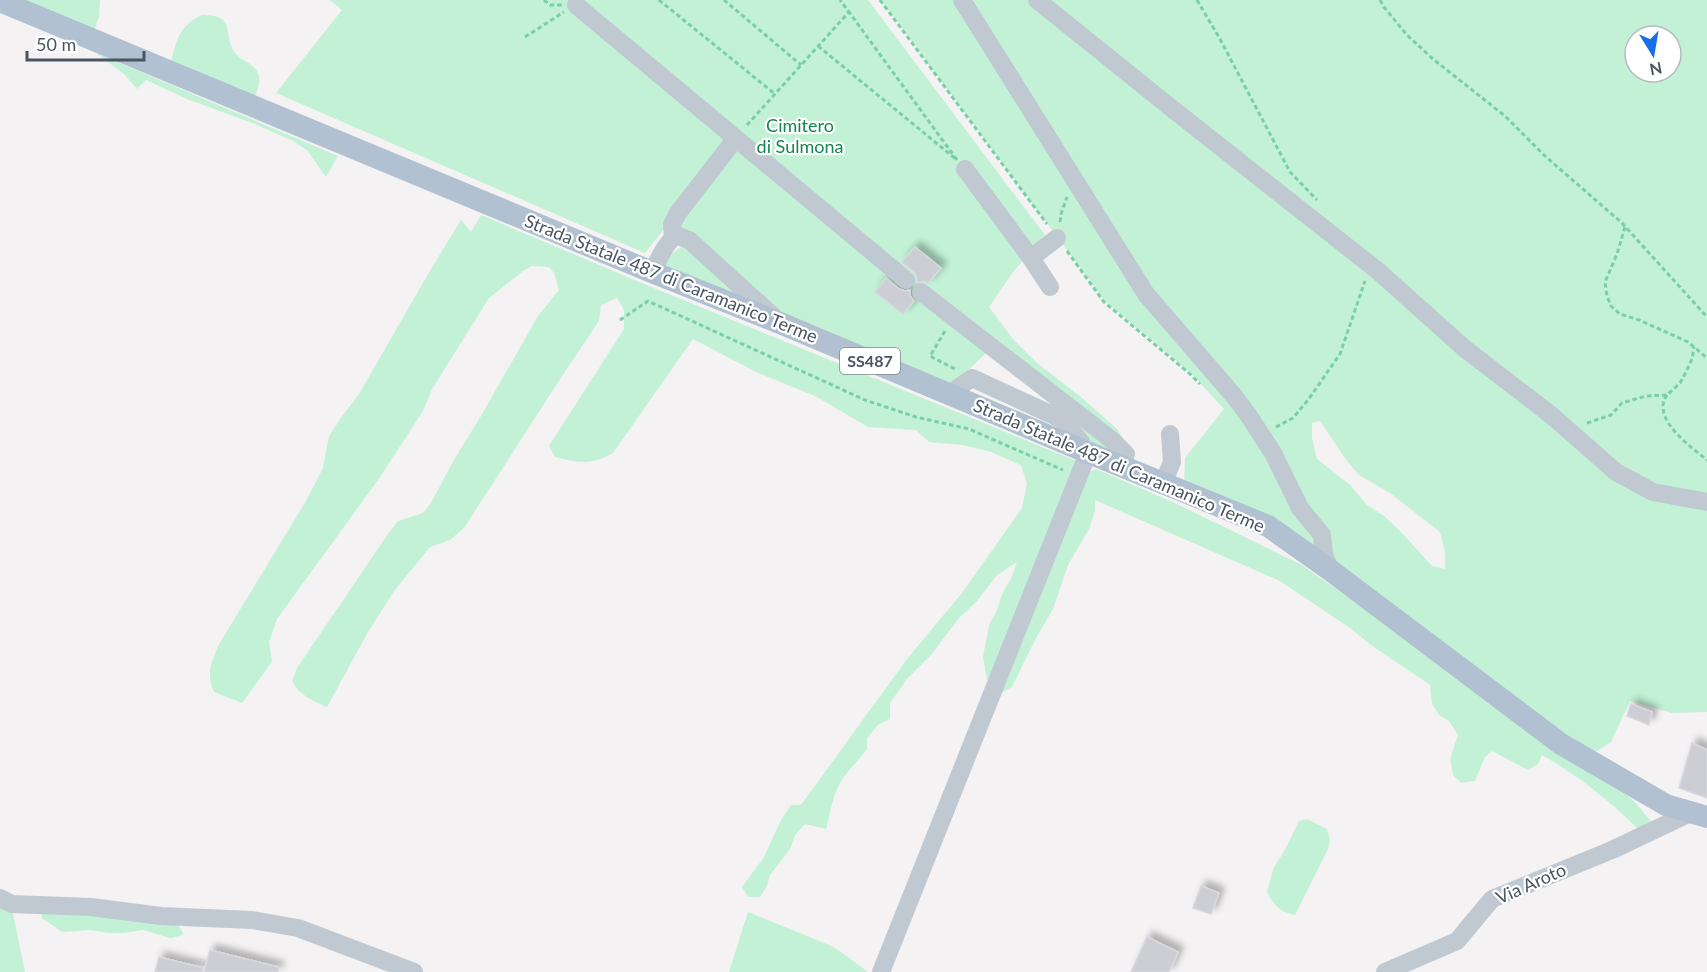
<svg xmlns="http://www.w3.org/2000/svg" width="1707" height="972" font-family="Lato,sans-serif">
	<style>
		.green { fill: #c2f1d5; fill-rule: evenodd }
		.building { fill: #ccced4; stroke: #d6d8dd; stroke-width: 1.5; filter: url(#shadow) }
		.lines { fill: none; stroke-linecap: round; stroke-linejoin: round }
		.path { stroke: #79d0a7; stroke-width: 3; stroke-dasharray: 4.5 3; stroke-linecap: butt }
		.minor { stroke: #c0c9d1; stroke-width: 18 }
		.major { stroke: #b2c1d1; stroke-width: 22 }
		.labels { text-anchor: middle; stroke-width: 4.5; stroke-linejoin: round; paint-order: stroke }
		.shield { fill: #fff; stroke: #808890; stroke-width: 1.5 }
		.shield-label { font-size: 16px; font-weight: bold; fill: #495560 }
		.park-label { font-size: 18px; fill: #168551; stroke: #fff }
		.street-label { font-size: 18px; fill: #495560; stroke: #fff }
	</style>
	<defs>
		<filter id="shadow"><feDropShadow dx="5.5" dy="-5.5" stdDeviation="3" flood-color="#0004"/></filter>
	</defs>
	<rect width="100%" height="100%" fill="#f4f2f2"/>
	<path class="green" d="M19,0H100L99,17L94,30Z
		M330,0H868L1045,235L1013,272L989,307L1013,339L1037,363L1081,397L1117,429L1134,455L1088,445L1059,411L987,352L952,386L786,320L679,226L677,213L645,253L276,93L342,10Z
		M881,0H1707V712L1672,713L1630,701L1611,742L1586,758L1330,570L1184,487L1185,458L1224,409L1191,373L1105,301ZM1635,36H1671V72H1635ZM1320,421L1347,461L1359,475L1390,493L1440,532L1445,552V569L1432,566L1400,531L1384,516L1367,505L1350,485L1317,459L1312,438V423Z
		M202,15C237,15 222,33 235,53C238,57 242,59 247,62C263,72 261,83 254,99L171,62C177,39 179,26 202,15Z
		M96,53L338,156L326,177L307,150L293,141L255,124L187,99L146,80L137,89L124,74Z
		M481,215L644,284L1079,462L1081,487L1090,472L1096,469L1177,504L1302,565L1615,785L1634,801L1653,824L1637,828C1609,800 1577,775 1542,755L1538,764L1528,770L1492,751L1485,757L1475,781L1461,783L1453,775L1450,759L1458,735L1449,721L1439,715L1432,704L1430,685L1371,645L1350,628L1280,581L1095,500V511L1089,529L1068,565L1053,609L1036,638L1012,687L1001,693L987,679L983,657L989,625L997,610L1002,594L1011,579L1017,562L997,575L977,601L959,618L931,655L907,679L890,703V719L878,725L867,738V749C858,762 844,773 838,787C832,799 830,815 826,829L805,824L795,835L790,849L770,875L767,886L760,897H748L742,887L764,857L781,820L791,805H801L907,659L962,593L1022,508L1027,484L1021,465L991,452L963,445L929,442L916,430L868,427L815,396L758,373L693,339L613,453C592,465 579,463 555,457L549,446L624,329V310L617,298L601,305L599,321L562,376L464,528L450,540L430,547L394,591L368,632L327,707C313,701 299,695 292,681L297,668L388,534L398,521L423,513L431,503L455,458L481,416L538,316L559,290L554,273L549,267L532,266L523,271L489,298L432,389L423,411L378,480L277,619L269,642L272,662L242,703L214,692C206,672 211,665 218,646L306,501L323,468L329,436L341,418L359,394L431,269L461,220L471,232Z
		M689,245L758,308L659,270C668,259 675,247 689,245Z
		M1307,819L1327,829L1330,840L1328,849L1295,915C1280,912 1274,906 1267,892L1274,867L1285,850L1299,821Z
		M0,899L11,904L25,972H0Z
		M41,911L172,921L179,926L183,933L180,936L170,938L143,930L123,933H109L91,930L62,932L42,918Z
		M748,912L834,947L868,972H729Z"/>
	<path class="building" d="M915,247L941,268L928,283L923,281L917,282V277L914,272L902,262Z
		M886,278L899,289L905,291L910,290V296L914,301L903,314L875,292Z
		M1631,704L1652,712L1649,725L1627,716Z
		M1692,743L1707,750V798L1679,788Z
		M1201,886L1219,893L1211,914L1193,908Z
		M1147,937L1178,952L1169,972H1131Z
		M210,950L278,967V972H204Z
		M159,957L203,968L202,972H155Z"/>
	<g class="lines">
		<path class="path" d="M544,0L550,5H562
			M659,0L775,94
			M724,0L801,65
			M880,0L1047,224
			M1197,0L1220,39L1290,172L1317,200
			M1380,0L1384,7L1407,35L1433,59L1505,116L1545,156L1622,223L1707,317
			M525,37L564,12
			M818,46L957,160L849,12
			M747,125L849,12L840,0
			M1060,222L1061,214L1067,197
			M1625,227L1617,254L1605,282L1607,296L1611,306L1620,314L1639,320L1688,342L1707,358
			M1067,251L1104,302L1190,374L1200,384
			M620,320L648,301L865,400L916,417L969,429L1063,470
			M945,331L930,356L957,370
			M1667,395C1650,418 1691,447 1707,460
			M1587,423L1611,415L1622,403L1646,396L1667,395L1680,383L1685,374L1692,359L1694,347
			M1276,427L1293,418L1308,400L1340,354L1365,281"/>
		<path class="minor" d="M962,0L1146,294L1234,396L1249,416L1273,453L1300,508L1322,535L1324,554L1330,570
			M1037,0L1170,107L1378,271L1464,348L1551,415L1616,472L1653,492L1707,502
			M576,5L906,280
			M965,169L1031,258L1050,287
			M673,238L672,224L678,213L736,138
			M1031,258L1057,238
			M652,272C657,263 668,236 679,236C682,237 685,239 689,240L774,317
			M921,292L1113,441L1126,454L1122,466
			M948,395L972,378L1061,419L1081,442L1082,450
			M1163,483L1172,462L1170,434
			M0,898L12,904L91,907L161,916L252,920L298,928L414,972
			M881,972L1088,453
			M1385,972L1457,941L1492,899L1612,850L1690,813"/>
		<path class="major" d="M0,1L652,272L780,323L1082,450L1268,526L1330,570L1561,744L1666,805L1707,817"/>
	</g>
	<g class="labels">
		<rect class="shield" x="840" y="348" width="60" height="26" rx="4.5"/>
		<g class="shield-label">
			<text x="870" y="367">SS487</text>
		</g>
		<g class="park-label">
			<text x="800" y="132">Cimitero<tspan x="800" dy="21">di Sulmona</tspan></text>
		</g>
		<g class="street-label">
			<text transform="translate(671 279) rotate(22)" y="6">Strada Statale 487 di Caramanico Terme</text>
			<text transform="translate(1119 466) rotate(23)" y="6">Strada Statale 487 di Caramanico Terme</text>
			<text transform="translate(1531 884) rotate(-24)" y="6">Via Aroto</text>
		</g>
	</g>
	<g transform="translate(1653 54) rotate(169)"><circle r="28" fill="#ffffff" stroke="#b6bbbf" stroke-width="1.5"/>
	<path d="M0-4.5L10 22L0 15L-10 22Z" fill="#186de9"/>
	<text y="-9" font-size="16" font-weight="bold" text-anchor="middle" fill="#495560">N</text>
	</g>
	<path d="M27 51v9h117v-9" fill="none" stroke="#495560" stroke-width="3"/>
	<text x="36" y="51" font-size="18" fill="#495560" stroke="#ffffff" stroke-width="4.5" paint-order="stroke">50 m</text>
</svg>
